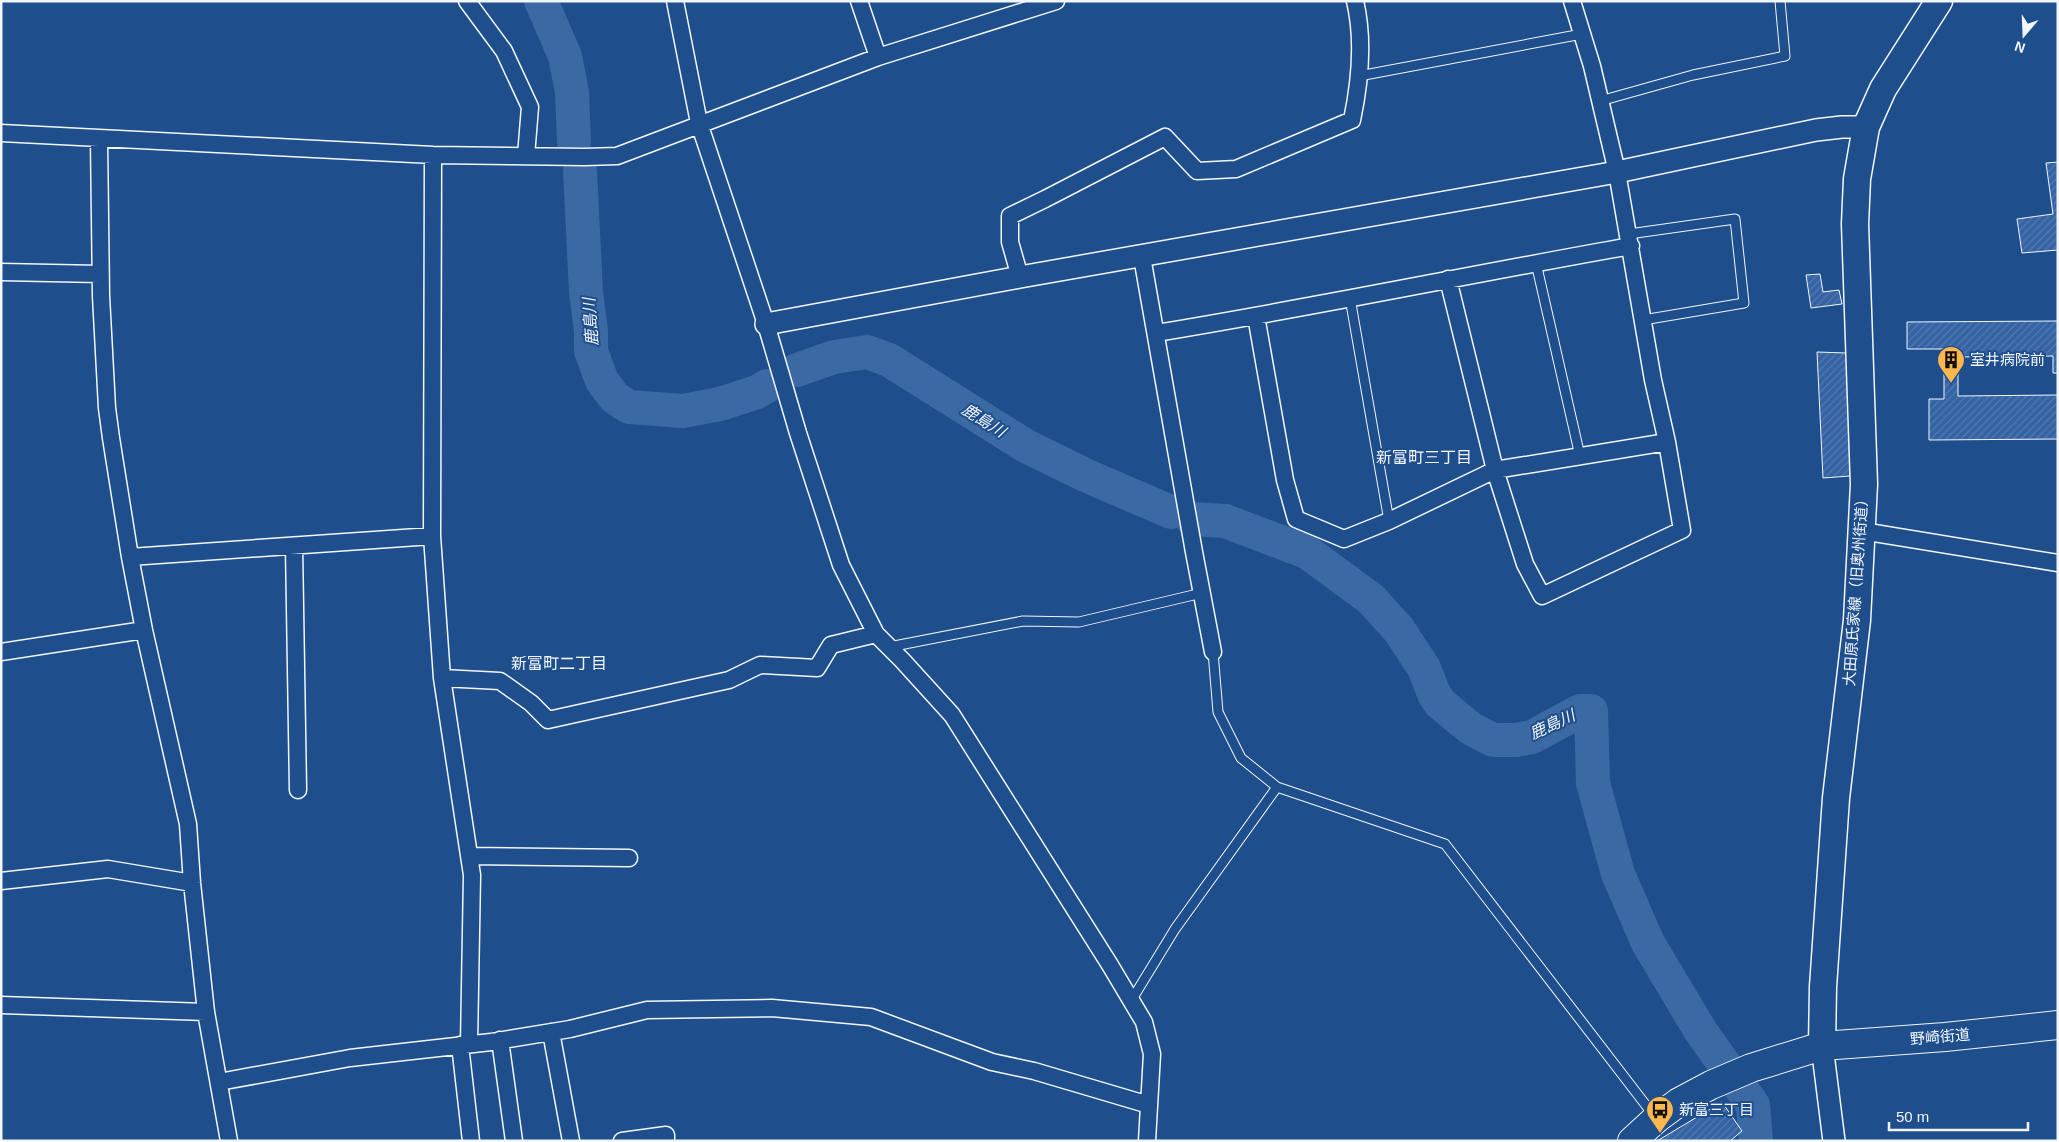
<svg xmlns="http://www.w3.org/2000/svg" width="2059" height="1142" font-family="Arial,'Noto Sans JP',sans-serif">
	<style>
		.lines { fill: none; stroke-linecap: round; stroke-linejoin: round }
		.river { stroke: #3b69a3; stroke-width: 34 }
		.building { fill: url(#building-hatch); stroke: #f2f6ff }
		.service-casing { stroke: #f2f6ff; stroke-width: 11 }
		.minor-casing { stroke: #f2f6ff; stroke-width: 19 }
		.tertiary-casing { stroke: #f2f6ff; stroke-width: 24 }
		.primary-casing { stroke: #f2f6ff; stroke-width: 29 }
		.trunk-casing { stroke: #f2f6ff; stroke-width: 30 }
		.service { stroke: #1f4e8c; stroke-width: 9 }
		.minor { stroke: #1f4e8c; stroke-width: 16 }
		.tertiary { stroke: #1f4e8c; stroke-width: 21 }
		.primary { stroke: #1f4e8c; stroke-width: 26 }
		.trunk { stroke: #1f4e8c; stroke-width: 28 }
		.labels { text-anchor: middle; stroke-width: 4; stroke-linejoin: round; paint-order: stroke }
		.poi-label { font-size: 15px; fill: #f2f6ff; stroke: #1f4e8c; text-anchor: start }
		.street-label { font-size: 15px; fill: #f2f6ff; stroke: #1f4e8c }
		.water-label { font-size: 16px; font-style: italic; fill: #f2f6ff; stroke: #1f4e8c }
		.neighbourhood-label { font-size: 16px; fill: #f2f6ff; stroke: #1f4e8c }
	</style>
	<defs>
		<pattern id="building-hatch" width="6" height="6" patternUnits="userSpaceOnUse" patternTransform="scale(1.25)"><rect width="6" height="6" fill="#3563a3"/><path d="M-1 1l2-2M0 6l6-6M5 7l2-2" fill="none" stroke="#537ab1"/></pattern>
	</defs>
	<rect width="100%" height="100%" fill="#1f4e8c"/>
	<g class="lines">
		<path class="river" d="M541,1L565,56L572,92L574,142
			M580,171L586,292L591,331V351L602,381L615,398L629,407L683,411L720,404L757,392L767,386
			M797,370L834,357L867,352L889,360L1026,446L1085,475L1171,512
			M1192,519L1225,521L1307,552L1371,599L1399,630L1424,668L1434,694L1440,703L1470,728L1493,740H1516L1532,737L1580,711H1591L1593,783L1618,874L1648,943L1700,1030L1753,1105L1756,1141"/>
	</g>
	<path class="building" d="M2058,162V250L2022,253L2017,219L2053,214L2046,163Z
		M1820,274L1823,292L1839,290L1842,304L1811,308L1806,275Z
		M2058,321V373H2053V356L1958,357V396L2058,395V439L1929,440V399H1944V349H1907V322Z
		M1817,352L1847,353L1850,476L1823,478Z
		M1722,1102L1742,1131L1730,1141H1657Z"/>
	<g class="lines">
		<defs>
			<path id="service" d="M1359,76L1582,34
				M1600,101L1693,75L1785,56L1780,1
				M1629,234L1735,219L1744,303L1643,320
				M1536,263L1580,456
				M1350,298L1389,521
				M889,647L1023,621L1079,622L1202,593
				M1213,652L1218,712L1241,758L1277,787L1445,844L1655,1117
				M1131,1001L1175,929L1277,787"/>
			<path id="minor" d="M467,1L504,51L530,107L526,156
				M675,1L699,123L766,324L798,433L841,565L876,634L902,660L952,715L1110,965L1144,1022L1152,1054L1147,1141
				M859,1L878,57
				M1,133L433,155L585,157L617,156L878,57L1056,1
				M99,139L101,296L107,408L111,438L130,557L144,630L188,824L192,883L206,1012L229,1141
				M433,155L432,536L442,678L500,681L531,703L548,720L729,680L760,665L817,668L831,645L876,634
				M1142,257L1194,552L1213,652
				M1,272L100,274
				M1020,277L1010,242V216L1045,199L1165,137L1197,171L1236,169L1352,120C1360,82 1364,39 1355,1
				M1448,279L1495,470L1525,564L1542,596L1682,530L1667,442L1653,380L1617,172L1592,66L1572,1
				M1256,316L1285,480L1296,519L1344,539L1389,521L1495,470L1667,442
				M1156,333C1315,307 1472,274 1631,246
				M1862,531L2058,563
				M294,546L298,790
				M130,557L432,536
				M1,652L144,630
				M442,678L472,875L469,1044
				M469,856L629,858
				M1,881L108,869L192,883
				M1,1005L206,1012
				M551,1032L571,1141
				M500,1040L514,1141
				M460,1045L471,1141
				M219,1082L350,1058L491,1042L570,1029L647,1010L772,1008L871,1017L992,1062L1034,1071L1149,1105
				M622,1141L666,1135V1141"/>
			<path id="tertiary" d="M766,324L1020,277L1617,172L1816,130L1842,127H1866
				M1822,1046L1834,1141"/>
			<path id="primary" d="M1822,1046L1823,987L1836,798L1857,620L1864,484L1855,224L1857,179L1866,127L1883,89L1939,1"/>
			<path id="trunk" d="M1632,1141L1656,1119L1679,1102L1711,1085L1751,1068L1822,1046L1945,1037L2058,1025"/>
		</defs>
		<use href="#service" class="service-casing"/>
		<use href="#minor" class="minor-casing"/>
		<use href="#tertiary" class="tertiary-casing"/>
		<use href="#primary" class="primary-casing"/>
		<use href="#trunk" class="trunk-casing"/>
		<use href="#service" class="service"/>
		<use href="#minor" class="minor"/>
		<use href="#tertiary" class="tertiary"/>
		<use href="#primary" class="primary"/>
		<use href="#trunk" class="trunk"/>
	</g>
	<defs>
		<symbol id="building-pin" viewBox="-11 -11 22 30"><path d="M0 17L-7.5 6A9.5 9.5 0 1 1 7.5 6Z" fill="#ffb74d" stroke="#1f4e8c"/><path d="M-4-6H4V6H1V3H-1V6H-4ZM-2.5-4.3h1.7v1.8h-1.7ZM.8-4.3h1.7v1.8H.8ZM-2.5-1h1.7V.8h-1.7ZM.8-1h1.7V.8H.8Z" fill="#111"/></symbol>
		<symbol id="bus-pin" viewBox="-11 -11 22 30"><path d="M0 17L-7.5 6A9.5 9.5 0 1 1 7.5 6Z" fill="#ffb74d" stroke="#1f4e8c"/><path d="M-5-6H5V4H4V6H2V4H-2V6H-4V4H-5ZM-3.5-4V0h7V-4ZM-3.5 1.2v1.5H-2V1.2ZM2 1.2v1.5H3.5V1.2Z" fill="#111"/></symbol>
	</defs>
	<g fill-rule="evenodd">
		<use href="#building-pin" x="1935" y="344" width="32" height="43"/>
		<use href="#bus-pin" x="1644" y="1094" width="32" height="43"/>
	</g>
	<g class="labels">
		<g class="poi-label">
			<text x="1970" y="365">室井病院前</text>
			<text x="1679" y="1115">新富三丁目</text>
		</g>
		<g class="street-label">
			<text transform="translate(1856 589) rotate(-86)" y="5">大田原氏家線（旧奥州街道）</text>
			<text transform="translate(1940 1037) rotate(-5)" y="5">野崎街道</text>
		</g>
		<g class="water-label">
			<text transform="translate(590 322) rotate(-94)" y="6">鹿島川</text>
			<text transform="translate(984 420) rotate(32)" y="6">鹿島川</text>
			<text transform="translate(1552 724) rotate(-25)" y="6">鹿島川</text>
		</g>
		<g class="neighbourhood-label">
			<text x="1424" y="463">新富町三丁目</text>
			<text x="559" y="669">新富町二丁目</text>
		</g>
	</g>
	<rect width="2059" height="1142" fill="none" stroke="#f2f6ff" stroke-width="5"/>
	<g transform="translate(2024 35) rotate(199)" stroke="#1f4e8c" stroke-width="4" paint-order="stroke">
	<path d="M0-4L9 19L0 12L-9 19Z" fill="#f2f6ff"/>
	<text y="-8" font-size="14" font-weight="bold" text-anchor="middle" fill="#f2f6ff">N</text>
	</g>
	<path d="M1889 1122v8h139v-8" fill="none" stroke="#f2f6ff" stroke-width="2.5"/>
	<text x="1896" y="1122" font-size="15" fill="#f2f6ff" stroke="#1f4e8c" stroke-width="4" paint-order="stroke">50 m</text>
</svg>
